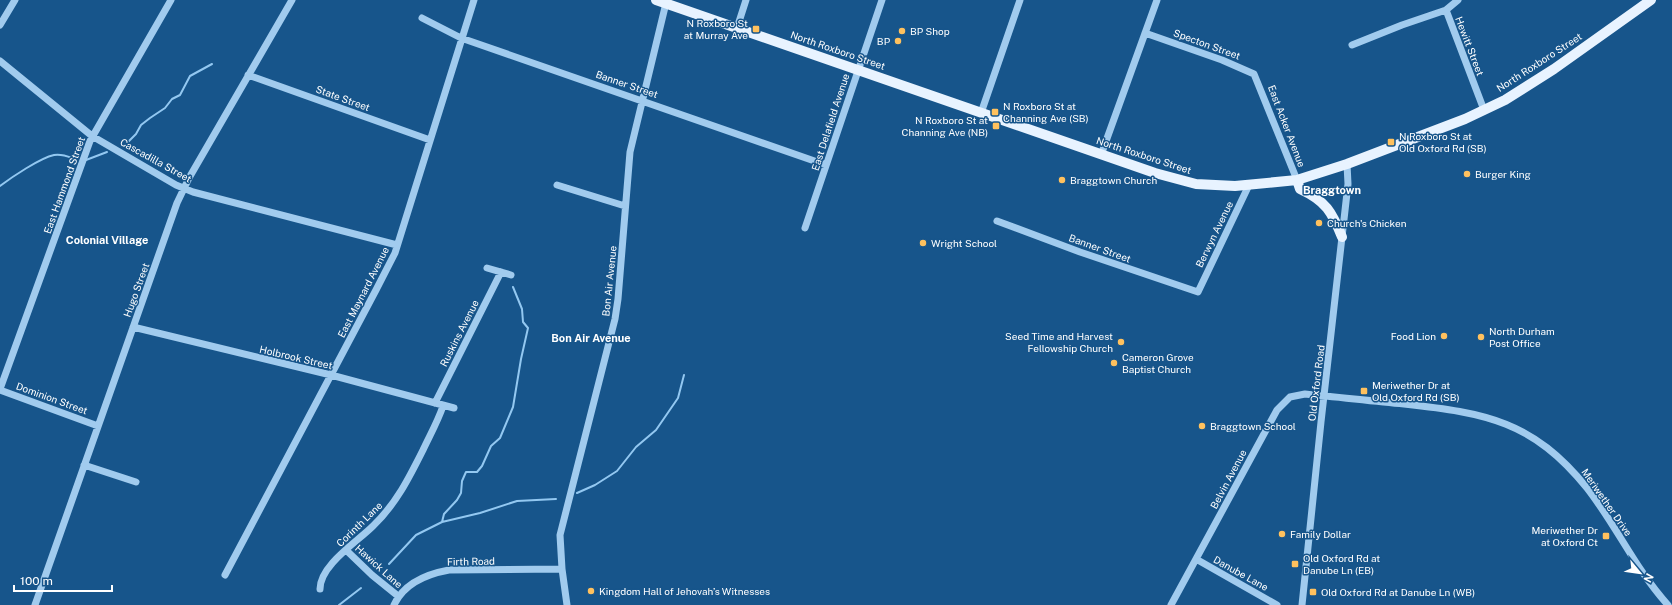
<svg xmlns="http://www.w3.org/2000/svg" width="1672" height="605" font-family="'Public Sans',sans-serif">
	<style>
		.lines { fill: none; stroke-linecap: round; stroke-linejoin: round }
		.stream { stroke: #93c8f1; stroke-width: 2 }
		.minor { stroke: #a1cbee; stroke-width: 7 }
		.major { stroke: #e8f3ff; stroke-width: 10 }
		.poi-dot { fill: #ffc15e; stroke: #17558b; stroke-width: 1.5 }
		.labels { text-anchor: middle; stroke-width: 3; stroke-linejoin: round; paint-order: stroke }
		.poi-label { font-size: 10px; fill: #fff; stroke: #17558b; text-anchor: start }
		.street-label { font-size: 10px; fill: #fff; stroke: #17558b }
		.neighbourhood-label { font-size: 11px; font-weight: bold; fill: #fff; stroke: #17558b }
	</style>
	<rect width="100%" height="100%" fill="#17558b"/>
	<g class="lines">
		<path class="stream" d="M128,142L136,134L141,125L150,118L165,108L172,99L180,95L190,76L212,64
			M86,160L107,152
			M0,186C12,177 40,158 54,155C60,154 67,156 72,158
			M577,493L595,485L617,471L636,447L656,430L678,398L684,375
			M442,522L444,514L457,500L461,493L462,481L466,472H477L482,466L491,446L500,438L513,407L521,359L528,328L523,322L522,309L513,287
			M389,564L416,535L442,522L480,513L517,501L556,499
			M339,605L361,588"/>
		<path class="minor" d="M1446,10L1484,110
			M422,18L461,38L826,165
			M0,25L15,0
			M737,28L746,0
			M1145,33L1222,60L1254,74L1297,180
			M1352,45L1402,25L1446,10L1458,0
			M0,61L92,136L176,185L193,192L397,245
			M248,75L430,140
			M981,113L1020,0
			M1101,155L1157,0
			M557,185L625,206
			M997,221L1080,252L1198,292L1249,185
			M805,228L882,0
			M487,268L511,275
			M133,327L331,375L454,408
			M0,389L90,141L171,0
			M0,390L98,426
			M435,403L501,272
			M84,465L136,482
			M346,550L372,575L398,596
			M1196,559L1277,605
			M225,575L376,290L395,253L474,0
			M320,589C320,565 357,542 373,526C396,504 409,478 423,450C430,435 438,421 443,406
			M35,605L177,203L189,178L292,0
			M394,605C404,583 427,574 449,570L562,569
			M567,605L562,569L560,535L615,319L618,299L630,152L666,3
			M1171,605L1277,410L1290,397L1305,394C1338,397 1371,401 1404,404C1486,413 1533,421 1587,488C1616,525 1636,570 1668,605
			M1302,605L1321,422L1348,184L1347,164"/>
		<path class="major" d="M656,0L1155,173L1196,184L1235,186L1297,180L1347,164L1465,119L1505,100L1554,69L1651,0
			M1297,180L1300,189C1326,201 1332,212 1342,237"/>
	</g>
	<g class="poi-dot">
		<rect x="752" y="25" width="8" height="8" rx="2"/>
		<circle cx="902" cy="31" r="4"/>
		<circle cx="898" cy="41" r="4"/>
		<rect x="991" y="108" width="8" height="8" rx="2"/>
		<rect x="992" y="122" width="8" height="8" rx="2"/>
		<rect x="1387" y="138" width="8" height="8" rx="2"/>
		<circle cx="1467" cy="174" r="4"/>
		<circle cx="1062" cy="180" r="4"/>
		<circle cx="1319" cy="223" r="4"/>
		<circle cx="923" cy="243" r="4"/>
		<circle cx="1444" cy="336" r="4"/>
		<circle cx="1481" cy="337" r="4"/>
		<circle cx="1121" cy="342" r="4"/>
		<circle cx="1114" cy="363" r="4"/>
		<rect x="1360" y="387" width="8" height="8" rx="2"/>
		<circle cx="1202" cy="426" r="4"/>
		<circle cx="1282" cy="534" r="4"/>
		<rect x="1602" y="532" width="8" height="8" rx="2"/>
		<rect x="1291" y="560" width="8" height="8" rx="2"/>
		<circle cx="591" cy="591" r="4"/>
		<rect x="1309" y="588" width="8" height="8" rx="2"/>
	</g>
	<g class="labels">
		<g class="poi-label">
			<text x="748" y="27" text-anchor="end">N Roxboro St<tspan x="748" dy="12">at Murray Ave</tspan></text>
			<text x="910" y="35">BP Shop</text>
			<text x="890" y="45" text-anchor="end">BP</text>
			<text x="1003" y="110">N Roxboro St at<tspan x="1003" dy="12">Channing Ave (SB)</tspan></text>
			<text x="988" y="124" text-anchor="end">N Roxboro St at<tspan x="988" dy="12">Channing Ave (NB)</tspan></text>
			<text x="1399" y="140">N Roxboro St at<tspan x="1399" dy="12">Old Oxford Rd (SB)</tspan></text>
			<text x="1475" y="178">Burger King</text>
			<text x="1070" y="184">Braggtown Church</text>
			<text x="1327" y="227">Church's Chicken</text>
			<text x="931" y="247">Wright School</text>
			<text x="1489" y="335">North Durham<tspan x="1489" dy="12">Post Office</tspan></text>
			<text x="1113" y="340" text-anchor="end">Seed Time and Harvest<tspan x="1113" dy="12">Fellowship Church</tspan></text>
			<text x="1436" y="340" text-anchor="end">Food Lion</text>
			<text x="1122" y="361">Cameron Grove<tspan x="1122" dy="12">Baptist Church</tspan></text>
			<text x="1372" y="389">Meriwether Dr at<tspan x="1372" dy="12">Old Oxford Rd (SB)</tspan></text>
			<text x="1210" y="430">Braggtown School</text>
			<text x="1598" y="534" text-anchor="end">Meriwether Dr<tspan x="1598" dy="12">at Oxford Ct</tspan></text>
			<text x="1290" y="538">Family Dollar</text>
			<text x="1303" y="562">Old Oxford Rd at<tspan x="1303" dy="12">Danube Ln (EB)</tspan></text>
			<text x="599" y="595">Kingdom Hall of Jehovah’s Witnesses</text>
			<text x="1321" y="596">Old Oxford Rd at Danube Ln (WB)</text>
		</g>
		<g class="street-label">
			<text transform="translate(1207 44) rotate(20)" y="4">Specton Street</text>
			<text transform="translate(1470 46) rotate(69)" y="4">Hewitt Street</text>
			<text transform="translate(838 50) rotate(19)" y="4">North Roxboro Street</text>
			<text transform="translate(1539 62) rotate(-33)" y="4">North Roxboro Street</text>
			<text transform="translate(627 84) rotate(19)" y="4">Banner Street</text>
			<text transform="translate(343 98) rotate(20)" y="4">State Street</text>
			<text transform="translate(830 122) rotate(-72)" y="4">East Delafield Avenue</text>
			<text transform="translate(1287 126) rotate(69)" y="4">East Acker Avenue</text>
			<text transform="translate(1144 155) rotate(18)" y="4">North Roxboro Street</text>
			<text transform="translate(156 160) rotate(29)" y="4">Cascadilla Street</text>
			<text transform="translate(64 185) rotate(-70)" y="4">East Hammond Street</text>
			<text transform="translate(1214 234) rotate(-64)" y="4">Berwyn Avenue</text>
			<text transform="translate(1100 248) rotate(20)" y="4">Banner Street</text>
			<text transform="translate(609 281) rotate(-84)" y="4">Bon Air Avenue</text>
			<text transform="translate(136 290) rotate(-70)" y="4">Hugo Street</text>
			<text transform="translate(363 292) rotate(-63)" y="4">East Maynard Avenue</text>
			<text transform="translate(459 333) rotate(-63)" y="4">Ruskins Avenue</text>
			<text transform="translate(296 357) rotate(13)" y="4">Holbrook Street</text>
			<text transform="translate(1316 383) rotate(-83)" y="4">Old Oxford Road</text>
			<text transform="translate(52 398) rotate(20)" y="4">Dominion Street</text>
			<text transform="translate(1228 479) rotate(-62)" y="4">Belvin Avenue</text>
			<text transform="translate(1607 502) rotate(55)" y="4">Meriwether Drive</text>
			<text transform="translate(359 524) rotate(-44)" y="4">Corinth Lane</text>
			<text transform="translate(471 561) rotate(-1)" y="4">Firth Road</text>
			<text transform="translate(379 566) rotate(42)" y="4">Hawick Lane</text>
			<text transform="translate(1241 573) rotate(29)" y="4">Danube Lane</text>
		</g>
		<g class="neighbourhood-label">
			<text x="1332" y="194">Braggtown</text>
			<text x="107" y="244">Colonial Village</text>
			<text x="591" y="342">Bon Air Avenue</text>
		</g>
	</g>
	<g transform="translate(1640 573) rotate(119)" stroke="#17558b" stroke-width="3" paint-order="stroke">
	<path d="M0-3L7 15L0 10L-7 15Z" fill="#ffffff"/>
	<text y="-6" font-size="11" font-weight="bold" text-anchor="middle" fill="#ffffff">N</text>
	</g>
	<path d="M14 585v6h98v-6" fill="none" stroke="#ffffff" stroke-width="2"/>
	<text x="20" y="585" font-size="12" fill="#ffffff" stroke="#17558b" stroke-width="3" paint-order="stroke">100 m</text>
</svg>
